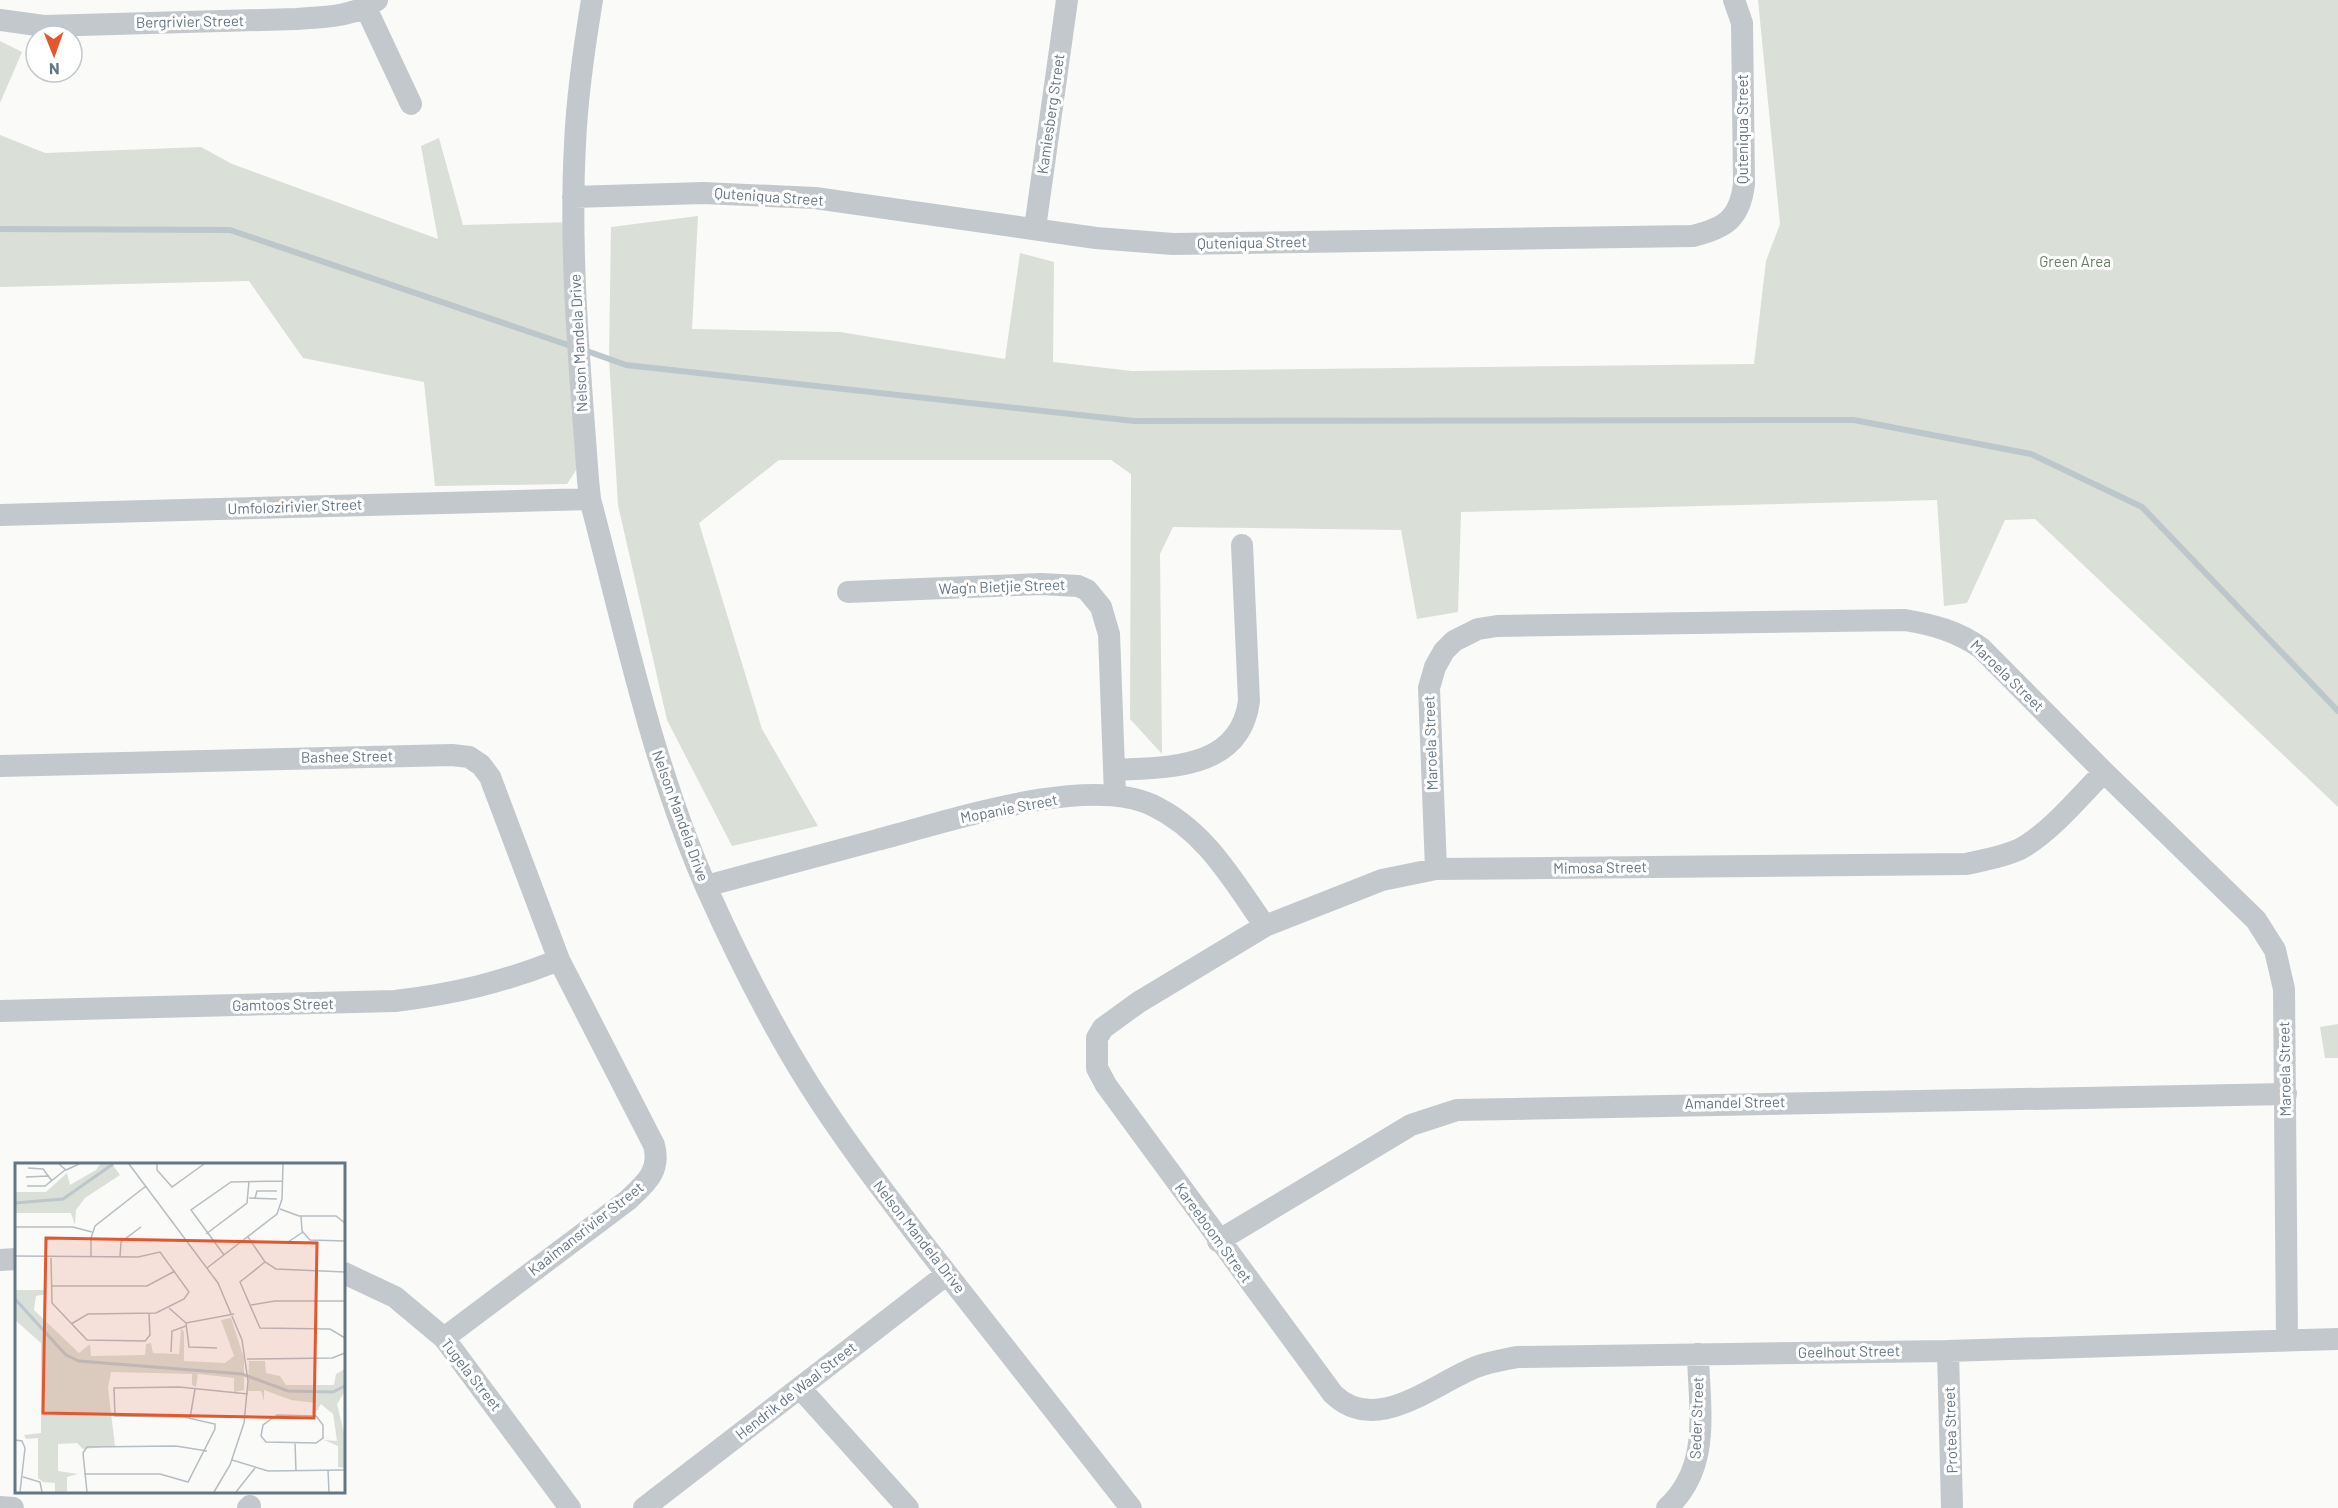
<svg xmlns="http://www.w3.org/2000/svg" width="2338" height="1508" font-family="Barlow,sans-serif">
	<style>
		.green { fill: #dadfd7 }
		.lines { fill: none; stroke-linecap: round; stroke-linejoin: round }
		.stream { stroke: #bbc7cb; stroke-width: 6 }
		.minor { stroke: #c3c8cc; stroke-width: 22 }
		.labels { text-anchor: middle; stroke-width: 6; stroke-linejoin: round; paint-order: stroke }
		.street-label { font-size: 15px; fill: #657683; stroke: #fff }
		.park-label { font-size: 15px; fill: #687a64; stroke: #fff }
		.inset-river { fill: none; stroke: #bbc7cb; stroke-width: 3 }
		.inset-road { fill: none; stroke: #b5bdc2; stroke-width: 1.5 }
		.view { fill: #e4572e; fill-opacity: 0.15; stroke: #e4572e; stroke-width: 3 }
		.inset-edge { fill: none; stroke: #657683; stroke-width: 3 }
	</style>
	<rect width="100%" height="100%" fill="#fafaf8"/>
	<path class="green" d="M1758,0H2338V807L2035,519L2005,520L1967,603L1944,606L1937,500L1461,512L1458,612L1417,619L1401,530L1173,527L1160,554L1162,754L1130,719L1131,474L1111,460H779L699,523L762,729L818,826L732,846L667,720L618,505L609,359L611,227L698,216L692,329L840,332L1005,359L1020,253L1054,262L1053,362L1132,371L1754,364L1766,261L1780,224Z
		M0,41L22,52L0,103Z
		M0,135L45,153L201,147L232,164L438,239L421,146L439,138L463,225L572,222L580,464L567,484L435,486L424,382L303,358L249,281L0,287Z
		M2338,1024V1058H2325L2320,1027Z"/>
	<g class="lines">
		<path class="stream" d="M0,229L230,230L574,347
			M584,350L626,365L1134,421L1854,420L2031,454L2142,507L2338,711"/>
		<path class="minor" d="M592,0C584,48 577,96 575,144C569,256 580,369 588,480L590,499C625,631 652,764 707,889C737,956 771,1024 810,1086C846,1143 888,1197 929,1251C996,1337 1064,1422 1131,1508
			M366,8L411,104
			M0,20L44,26L296,19C322,17 355,17 377,0
			M573,197L703,193L815,198L1096,238L1173,244L1693,236C1725,228 1740,219 1744,184L1742,23L1734,0
			M1035,228L1067,0
			M0,515L590,499
			M848,592L1041,584L1078,586L1087,590L1101,607L1109,634L1115,795
			M0,766L452,755L469,757L481,765L490,777L559,960L654,1145C661,1171 646,1183 628,1200L444,1338
			M1115,770C1168,767 1240,770 1249,701L1242,545
			M2104,772C2080,796 2050,833 2020,849C2003,857 1984,860 1966,864L1436,869L1382,880L1265,926L1139,1002L1103,1028L1097,1038V1068L1106,1085L1333,1394C1376,1436 1433,1384 1476,1367C1489,1362 1503,1360 1517,1357L1948,1351L2338,1339
			M1436,869L1429,688L1435,667L1444,651L1454,641L1478,629L1497,626L1905,620C1934,625 1957,631 1981,648L2104,772L2256,920L2275,950L2284,989L2287,1340
			M706,886C763,871 820,855 877,840C946,822 1085,774 1152,805C1205,830 1232,879 1265,926
			M0,1011L395,1001C454,994 504,982 559,960
			M1218,1241L1411,1125L1457,1110L2286,1094
			M0,1260L16,1259
			M344,1273L395,1297L444,1338L570,1508
			M1948,1351L1952,1508
			M800,1388L908,1508
			M0,1507L13,1508
			M248,1508L250,1506
			M644,1508L947,1274
			M1667,1508C1712,1467 1699,1409 1698,1354"/>
	</g>
	<g class="labels">
		<g class="street-label">
			<text transform="translate(190 22) rotate(-1)" y="5">Bergrivier Street</text>
			<text transform="translate(1051 114) rotate(-82)" y="5">Kamiesberg Street</text>
			<text transform="translate(1743 129) rotate(-90)" y="5">Quteniqua Street</text>
			<text transform="translate(769 197) rotate(4)" y="5">Quteniqua Street</text>
			<text transform="translate(1252 243) rotate(-1)" y="5">Quteniqua Street</text>
			<text transform="translate(579 343) rotate(-93)" y="5">Nelson Mandela Drive</text>
			<text transform="translate(295 507) rotate(-2)" y="5">Umfolozirivier Street</text>
			<text transform="translate(1002 587) rotate(-2)" y="5">Wag'n Bietjie Street</text>
			<text transform="translate(2007 676) rotate(44)" y="5">Maroela Street</text>
			<text transform="translate(1431 743) rotate(-92)" y="5">Maroela Street</text>
			<text transform="translate(347 757) rotate(-1)" y="5">Bashee Street</text>
			<text transform="translate(1009 809) rotate(-11)" y="5">Mopanie Street</text>
			<text transform="translate(680 816) rotate(70)" y="5">Nelson Mandela Drive</text>
			<text transform="translate(1600 868) rotate(-1)" y="5">Mimosa Street</text>
			<text transform="translate(283 1005) rotate(-1)" y="5">Gamtoos Street</text>
			<text transform="translate(2285 1069) rotate(-91)" y="5">Maroela Street</text>
			<text transform="translate(1735 1103) rotate(-1)" y="5">Amandel Street</text>
			<text transform="translate(586 1229) rotate(-38)" y="5">Kaaimansrivier Street</text>
			<text transform="translate(1213 1233) rotate(54)" y="5">Kareeboom Street</text>
			<text transform="translate(919 1237) rotate(52)" y="5">Nelson Mandela Drive</text>
			<text transform="translate(1849 1352) rotate(-1)" y="5">Geelhout Street</text>
			<text transform="translate(471 1375) rotate(52)" y="5">Tugela Street</text>
			<text transform="translate(796 1391) rotate(-38)" y="5">Hendrik de Waal Street</text>
			<text transform="translate(1697 1418) rotate(-88)" y="5">Seder Street</text>
			<text transform="translate(1951 1430) rotate(-92)" y="5">Protea Street</text>
		</g>
		<g class="park-label">
			<text x="2075" y="267">Green Area</text>
		</g>
	</g>
	<g transform="translate(15 1163)">
		<rect width="330" height="330" fill="#fafaf8"/>
		<path d="M85,1H97L105,12L70,35L61,47L60,62L56,50H0V29H31L52,10L55,22L81,7ZM0,127H31L32,131L21,133L19,147L64,190L75,181L76,193L130,192L131,181L136,180L138,190L164,191L166,165L169,169V198L210,200L219,193L206,157L216,155L229,195V227L219,229V215L183,211L181,224L177,222V211L96,209L93,225L100,283L68,286L62,280L43,281V308L63,311L52,314V329H40V320L28,319L23,315V275L11,276L9,272L26,270V180L0,157ZM234,198H250L251,210L265,213L271,222H319L321,211L330,206V228L322,241L330,274V305L323,304V283L309,277L322,278L318,251L306,241L300,251L297,249L301,240L276,237L249,227V238L246,228H233Z" fill="#dadfd7"/>
		<path class="inset-river" d="M0,40L48,36L98,1M0,136L51,192L64,198L227,211L273,228L318,229L330,223"/>
		<path class="inset-road" d="M44,1L51,7L64,1M114,1L203,120L227,177L233,218L229,260L215,302L199,329M142,1V7L157,24L189,1M13,5L28,6L37,18M11,14L34,13M12,23H30L50,7M234,35L262,36M240,35L242,28H262M265,46L284,53H321L330,60M286,53L287,68L295,77L330,78M0,64H58L77,69M191,71L232,40L234,18M233,74L250,99L261,106L330,109M273,79L288,69M209,92L176,47L216,19L268,18M0,93L123,94L145,89L174,129L169,136L141,150L73,151L56,161M76,94V75L80,63L131,23M105,94L106,79L126,64M36,95L37,140L72,177L130,178L135,172L134,151M250,99L225,119L245,165L315,166L330,175M192,105L262,51L267,36L268,1M36,123H132L160,108M236,142L260,138H330M154,145L171,160L219,151M171,160L174,184L202,185M156,189L157,168L171,163M232,196L317,195L330,190M262,252L301,253L308,262V275L301,280L251,279L246,273L248,262ZM175,255L180,226M0,277L7,278L10,285L5,329M280,280L281,308M217,297L253,308L330,307M313,307L314,329M69,311H145L173,319L200,266V261L169,254L100,253L99,225L164,224L233,231M8,314L25,319L27,329M72,329L68,290L72,284L161,283L192,288M221,329L240,305"/>
		<path class="view" d="M31,75L302,80L299,255L28,250Z"/>
		<rect width="330" height="330" class="inset-edge"/>
	</g>
	<g transform="translate(54 54) rotate(179)"><circle r="28" fill="#ffffff" stroke="#c1c8cd" stroke-width="1.5"/>
	<path d="M0-4.5L10 22L0 15L-10 22Z" fill="#e4572e"/>
	<text y="-9" font-size="16" font-weight="bold" text-anchor="middle" fill="#657683">N</text>
	</g>
</svg>
